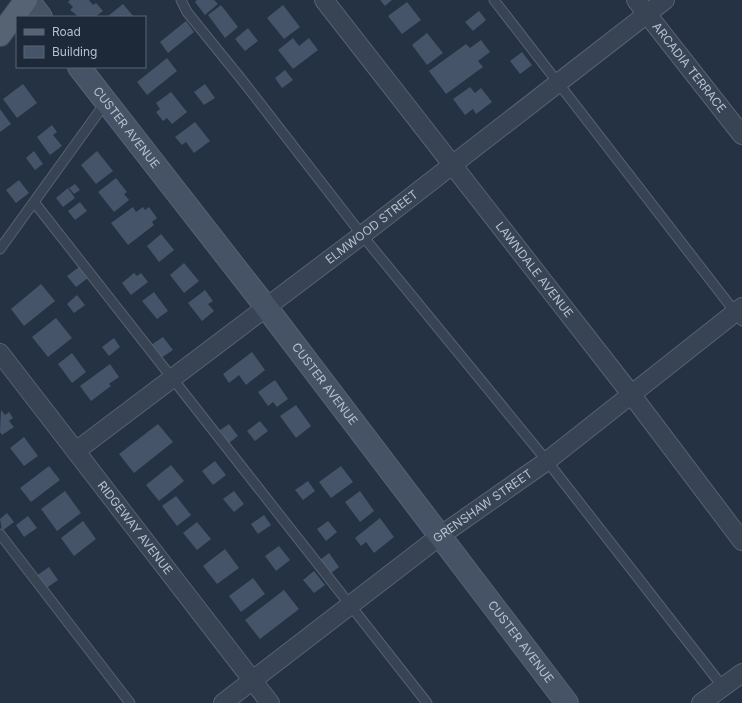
<svg xmlns="http://www.w3.org/2000/svg" width="742" height="703" font-family="Inter,sans-serif">
	<style>
		.building { fill: #455469 }
		.lines { fill: none; stroke-linecap: round; stroke-linejoin: round }
		.lane-casing { stroke: #576271; stroke-width: 11 }
		.street-casing { stroke: #576271; stroke-width: 20 }
		.secondary-casing { stroke: #576271; stroke-width: 24 }
		.primary-casing { stroke: #424d5d; stroke-width: 24 }
		.lane { stroke: #384453; stroke-width: 9 }
		.street { stroke: #384453; stroke-width: 18 }
		.secondary { stroke: #465367; stroke-width: 22 }
		.primary { stroke: #566373; stroke-width: 22 }
		.labels { text-anchor: middle; stroke-width: 3; stroke-linejoin: round; paint-order: stroke }
		.street-label { font-size: 12px; fill: #b6bfcd; stroke: #1d2939 }
	</style>
	<rect width="100%" height="100%" fill="#243244"/>
	<path class="building" d="M70,0H89L93,5L96,3L103,11L95,17H79L70,10L73,7L68,2Z
		M197,0H214L218,4L205,15L195,2Z
		M380,0H392L385,6Z
		M407,2L421,20L402,34L388,16Z
		M123,4L134,17H108V16Z
		M221,5L238,27L225,38L208,15Z
		M283,5L300,27L284,39L267,18Z
		M479,11L486,20L473,31L465,22Z
		M186,21L194,32L168,53L160,42Z
		M248,28L258,41L245,51L235,39Z
		M427,33L443,53L427,65L412,45Z
		M293,38L299,46L309,38L318,50L293,69L278,50Z
		M481,40L490,52L478,61L483,67L446,94L429,71L466,44L470,48Z
		M522,52L532,65L520,74L510,61Z
		M167,58L177,71L147,95L137,82Z
		M285,70L293,80L282,88L275,78Z
		M23,84L37,103L17,118L3,99Z
		M205,84L215,98L204,105L194,92Z
		M470,87L475,93L481,88L492,102L476,114L473,109L465,115L453,99Z
		M171,92L187,112L172,124L167,118L163,121L156,112L160,109L156,103Z
		M0,109L11,124L0,132Z
		M195,122L210,141L194,153L186,142L182,145L175,137Z
		M52,125L57,132L53,135L62,146L50,155L37,137Z
		M34,151L43,164L35,170L26,158Z
		M97,151L113,171L96,184L81,165Z
		M116,178L127,192L124,194L129,200L114,212L98,192Z
		M19,180L29,193L16,203L6,190Z
		M75,184L80,190L74,194L69,188Z
		M68,188L75,198L63,207L56,198Z
		M80,202L87,211L75,220L68,211Z
		M133,207L136,212L143,207L145,210L149,207L157,218L152,222L154,225L128,245L111,223Z
		M161,234L174,250L159,262L147,246Z
		M184,263L199,281L184,293L170,275Z
		M79,267L88,278L76,287L67,276Z
		M134,273L137,276L141,273L148,282L131,295L122,283Z
		M41,284L55,301L24,326L11,309Z
		M205,290L213,301L208,304L214,311L202,321L188,303Z
		M154,292L168,311L157,319L142,301Z
		M77,295L85,305L74,313L67,304Z
		M56,318L72,338L48,357L32,337Z
		M163,337L173,350L161,358L151,345Z
		M114,338L120,347L109,356L102,347Z
		M252,352L265,370L246,385L239,375L229,383L223,374Z
		M72,353L86,372L72,383L58,364Z
		M110,364L119,377L109,384L111,386L91,401L80,386Z
		M275,380L288,399L277,407L273,402L268,406L258,392Z
		M296,405L311,426L296,438L280,416Z
		M1,410L5,415L9,412L13,418L9,421L14,427L2,435L0,432Z
		M260,421L268,431L255,441L247,431Z
		M158,424L173,442L134,473L119,454Z
		M229,424L238,436L229,443L220,430Z
		M24,437L38,456L24,466L10,448Z
		M215,461L226,475L213,485L202,471Z
		M171,465L184,481L159,501L146,485Z
		M49,466L60,480L31,502L20,488Z
		M341,466L353,482L331,498L319,482Z
		M308,481L315,491L303,500L295,490Z
		M65,491L81,513L57,531L41,509Z
		M234,491L244,504L234,512L223,499Z
		M360,491L374,511L360,522L345,502Z
		M176,496L191,515L177,526L162,506Z
		M7,513L14,522L2,531L0,519Z
		M264,515L271,525L258,534L251,524Z
		M28,516L37,528L24,537L16,525Z
		M380,518L394,537L374,553L366,542L361,546L355,538Z
		M83,521L96,539L74,556L61,538Z
		M328,521L337,532L326,541L317,529Z
		M197,522L211,539L197,550L183,533Z
		M279,546L290,560L276,571L265,556Z
		M225,549L239,568L217,584L203,566Z
		M329,553L339,567L330,574L320,560Z
		M49,567L58,580L45,589L36,576Z
		M314,571L325,585L314,593L303,580Z
		M253,578L265,594L241,612L229,596Z
		M284,590L299,609L260,639L245,620Z"/>
	<g class="lines">
		<defs>
			<path id="lane" d="M181,0L187,12L242,80L362,235L547,461L723,687
				M494,0L742,321
				M34,202L427,703
				M0,249L106,102
				M0,534L130,703"/>
			<g id="street">
				<path id="s1" d="M324,0L631,394L742,541"/>
				<path id="s2" d="M636,0L742,135"/>
				<path id="s3" d="M0,353L270,703"/>
				<path id="s4" d="M76,451L362,235L665,0"/>
				<path id="s5" d="M223,703L440,536L547,461L742,307"/>
				<path d="M701,703L742,673"/>
			</g>
			<g id="secondary">
				<path d="M28,0L41,17"/>
				<path id="s6" d="M79,67L266,307L567,703"/>
			</g>
			<path id="primary" d="M0,35L26,0"/>
		</defs>
		<use href="#lane" class="lane-casing"/>
		<use href="#street" class="street-casing"/>
		<use href="#secondary" class="secondary-casing"/>
		<use href="#primary" class="primary-casing"/>
		<use href="#lane" class="lane"/>
		<use href="#street" class="street"/>
		<use href="#secondary" class="secondary"/>
		<use href="#primary" class="primary"/>
	</g>
	<g class="labels">
		<g class="street-label">
			<text dy="4" stroke="none"><textPath href="#s2" startOffset="86">ARCADIA TERRACE</textPath></text>
			<text dy="4" stroke="none"><textPath href="#s6" startOffset="77">CUSTER AVENUE</textPath></text>
			<text dy="4" stroke="none"><textPath href="#s4" startOffset="371">ELMWOOD STREET</textPath></text>
			<text dy="4" stroke="none"><textPath href="#s1" startOffset="342">LAWNDALE AVENUE</textPath></text>
			<text dy="4" stroke="none"><textPath href="#s6" startOffset="401">CUSTER AVENUE</textPath></text>
			<text dy="4" stroke="none"><textPath href="#s5" startOffset="326">GRENSHAW STREET</textPath></text>
			<text dy="4" stroke="none"><textPath href="#s3" startOffset="221">RIDGEWAY AVENUE</textPath></text>
			<text dy="4" stroke="none"><textPath href="#s6" startOffset="725">CUSTER AVENUE</textPath></text>
		</g>
	</g>
	<rect x="16" y="16" width="130" height="52" fill="#1d2939" stroke="#5a6574"/>
	<rect x="24" y="29" width="20" height="6" fill="#566373" stroke="#5a6574"/>
	<text x="52" y="36" font-size="12" fill="#b6bfcd">Road</text>
	<rect x="24" y="46" width="20" height="12" fill="#455469" stroke="#5a6574"/>
	<text x="52" y="56" font-size="12" fill="#b6bfcd">Building</text>
</svg>
